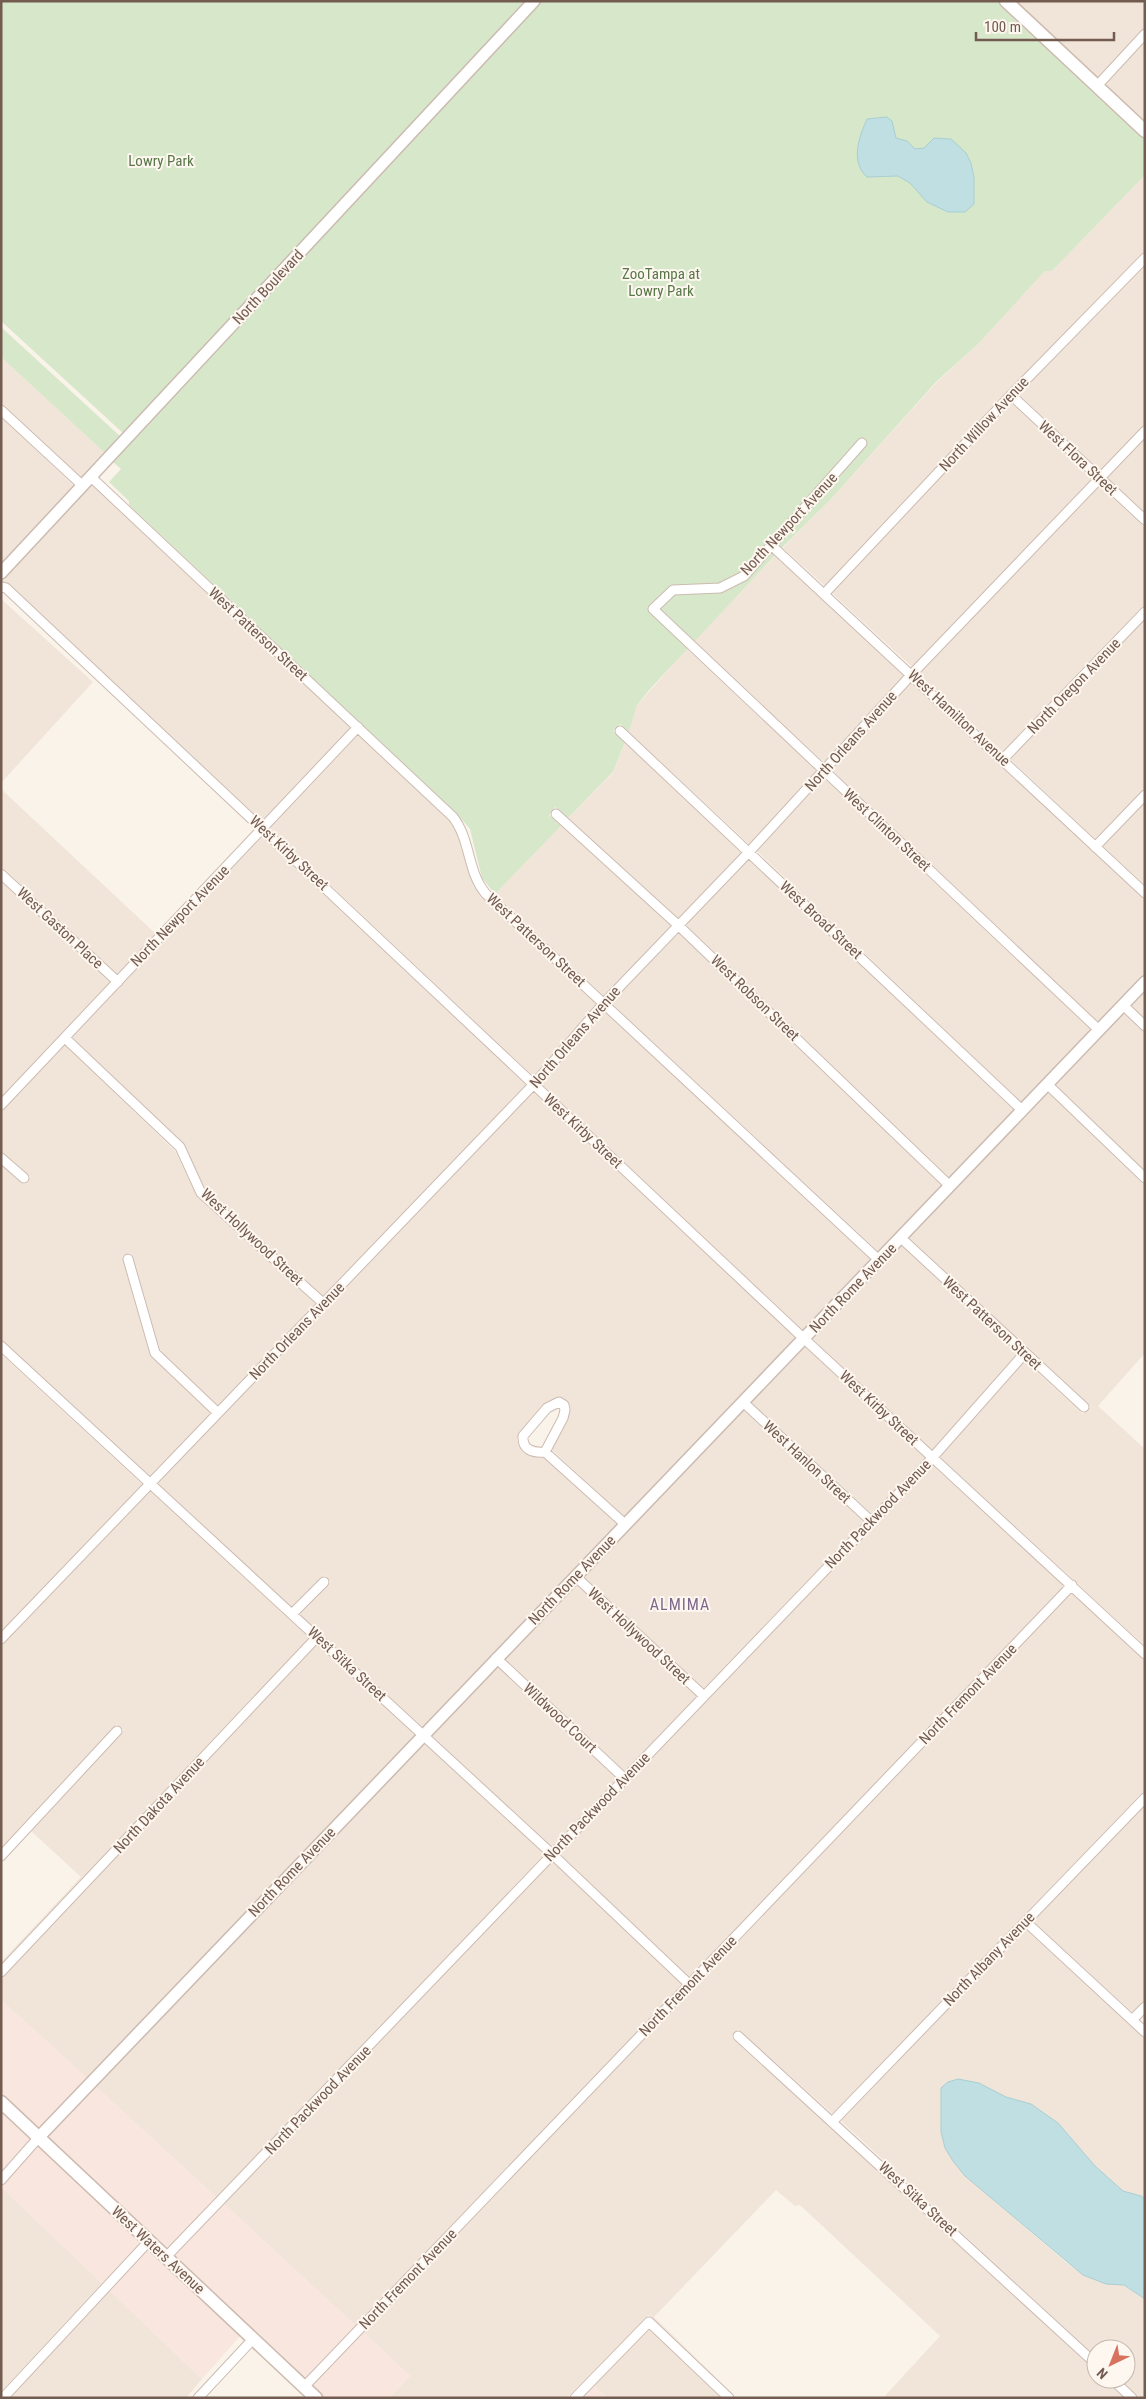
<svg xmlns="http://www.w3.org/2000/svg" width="1146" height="2399" font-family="'Roboto Condensed',sans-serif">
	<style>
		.residential { fill: #f1e5d9 }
		.commercial { fill: #f9e6df }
		.green { fill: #d7e7ca }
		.water { fill: #c0dfe2; stroke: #a8ced3 }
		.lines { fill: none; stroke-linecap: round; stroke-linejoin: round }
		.minor-casing { stroke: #ccbbb1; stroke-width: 11 }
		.tertiary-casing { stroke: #ccbbb1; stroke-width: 14 }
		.secondary-casing { stroke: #cebbaf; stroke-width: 15 }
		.minor { stroke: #fff; stroke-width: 9 }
		.tertiary { stroke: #fff; stroke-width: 11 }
		.secondary { stroke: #fff; stroke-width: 12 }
		.labels { text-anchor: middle; stroke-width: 4; stroke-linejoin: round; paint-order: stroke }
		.park-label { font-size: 15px; fill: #597749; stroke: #fdf7f0 }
		.street-label { font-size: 15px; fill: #735b50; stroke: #fdf7f0 }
		.neighbourhood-label { font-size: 16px; letter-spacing: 1px; fill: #7f688e; stroke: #fdf7f0 }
	</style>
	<rect width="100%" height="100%" fill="#faf3ea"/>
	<path class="residential" d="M1014,1H1145V28L1097,79Z
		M1145,41V123L1104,85Z
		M1145,175V251L1011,388L825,586L783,548L831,499L936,383L978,344L1045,271H1052Z
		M1145,265V424L1100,471L1018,394Z
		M1,357L106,454L83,479L1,402Z
		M1010,402L1092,479L912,667L832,593Z
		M1,417L75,487L1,566Z
		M1145,438V513L1107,478Z
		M91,484L351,728L263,822L1,585V580Z
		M1099,485L1145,528V605L1003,752L919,674Z
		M775,556L905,675L825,763L694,641Z
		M1,599L93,682L1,783Z
		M1145,619V788L1095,839L1010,759Z
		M687,649L817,771L750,845L629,732L637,705Z
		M912,681L1145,900V975L1099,1023L832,770Z
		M358,735L449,820L460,838L473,885L482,897L597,1004L534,1077L270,828Z
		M625,742L742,852L679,919L568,818L613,773Z
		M824,778L1092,1031L1022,1103L757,851Z
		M1,789L156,934L249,837L118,975L1,866Z
		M1145,802V885L1102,846Z
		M561,826L672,926L604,996L495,894Z
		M263,836L527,1085L323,1296L205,1190L183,1144L72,1037Z
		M749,859L1015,1110L951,1179L686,925Z
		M1,881L111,983L1,1098Z
		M679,933L943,1187L880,1253L611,1003Z
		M1145,989V1019L1130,1005Z
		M604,1010L873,1261L805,1332L541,1084Z
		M1123,1012L1145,1033V1171L1054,1083Z
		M65,1045L175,1151L197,1197L316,1304L218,1406L159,1350L131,1253L122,1256L150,1355L211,1414L150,1477L1,1339V1165L24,1185L31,1177L1,1151V1111Z
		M534,1091L797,1339L625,1517L551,1449L569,1415L568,1403L559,1397L543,1405L519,1433L517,1440L520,1449L529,1456L543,1457L548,1460L618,1525L423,1727L299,1614L331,1582L325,1575L292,1607L157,1484Z
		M1047,1091L1145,1186V1353L1098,1406L1145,1449V1646L939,1456L1025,1361L1083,1414L1091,1407L908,1237Z
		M901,1245L1018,1354L932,1450L812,1338Z
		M804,1346L925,1458L872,1514L750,1402Z
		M1,1354L143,1485L1,1632Z
		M743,1409L864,1522L704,1688L582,1576Z
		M932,1465L1065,1586L690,1978L559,1853Z
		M150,1491L310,1638L1,1965V1962L81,1877L31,1831L124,1730L117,1724L1,1849V1646Z
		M575,1583L697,1696L625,1771L503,1658Z
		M1071,1592L1145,1661V1791L833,2114L738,2029L731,2037L1096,2371V2379H1104L1124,2398H883L940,2336L800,2205L795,2206L776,2190L654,2317L737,2398L649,2315L567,2398H389L410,2376L363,2332Z
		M317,1644L416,1735L88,2079L1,2000V1979Z
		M496,1665L617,1779L552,1847L430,1734Z
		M423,1742L545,1855L217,2198L95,2086Z
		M1145,1805V2000L1133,2013L1033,1921Z
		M552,1861L683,1985L356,2326L224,2204Z
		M1025,1929L1145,2039V2199L1141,2196L1123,2191L1095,2166L1058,2123L1031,2104L1006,2097L979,2083L941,2094V2132L945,2148L965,2176L1067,2263L1083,2275L1106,2284L1123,2285L1145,2299V2398H1140L1120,2379H1126V2349H1096V2357L840,2120Z
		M1,2187L102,2283L1,2392Z
		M109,2290L202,2379L186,2398H9Z
		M648,2329L721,2398H607L593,2385Z"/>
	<path class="commercial" d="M1,2000L88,2079L39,2130L1,2095Z
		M95,2086L217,2198L167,2250L46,2137Z
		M1,2109L32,2138L1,2173Z
		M39,2145L142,2242L102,2283L1,2187Z
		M224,2204L356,2326L305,2380L174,2257Z
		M149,2248L241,2335L202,2379L109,2290Z
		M363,2332L410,2376L389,2398H324L311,2386Z
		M593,2385L607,2398H581Z"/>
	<path class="green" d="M1,1H529L124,434L1,321Z
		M541,1H999L1145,138V175L1052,271H1045L978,344L936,382L831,499L782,548L650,689L637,705L629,732L620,724L613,731L625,742L613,772L568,818L555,807L549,815L561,826L495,894L482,878L470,829L456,813L129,505V501L109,482L121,469L112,461Z
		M1,327L121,437L106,454L1,357Z"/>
	<path class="water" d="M887,117L892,121L896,138L907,141L915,149L924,148L934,138L951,139L966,153L971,163L974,178V204L965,212H948L927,202L910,183L898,176L867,177C850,162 859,137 867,119Z
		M958,2079L979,2083L1006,2097L1031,2104L1058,2123L1095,2166L1123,2191L1141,2196L1145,2199V2299L1124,2285L1106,2284L1083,2275L965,2176L953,2161L945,2148L941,2132V2088L948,2082Z"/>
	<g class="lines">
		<defs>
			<path id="minor" d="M1097,86L1145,34
				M1011,395L1145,520
				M1,410L83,486
				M862,443L744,576L720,588L673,590L653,609L1099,1030
				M91,477L453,817C471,840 467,872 486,894L880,1261
				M771,545L1145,893
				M1,587L6,588L799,1334L1145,1654
				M825,593L1011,395L1145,258
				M620,731L1022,1110
				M1003,759L1145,612
				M556,814L679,926L950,1186
				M1095,847L1145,795
				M1,874L118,982
				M1123,1005L1145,1026
				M65,1038L180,1147L201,1193L323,1303
				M1047,1084L1145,1178
				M1,1105L358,727
				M1,1158L24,1178
				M901,1238L1084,1407
				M128,1259L155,1353L218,1413
				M1,1346L552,1854L690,1985
				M559,1402L564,1405L565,1410L563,1418L545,1452C533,1453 522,1450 523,1436L547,1408Z
				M743,1402L871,1521
				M545,1452L625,1524
				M575,1576L704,1696
				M292,1614L324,1582
				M1,1639L534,1084L604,1003L749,852L912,674L1145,431
				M496,1658L624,1778
				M1,1856L117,1731
				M1026,1922L1145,2032
				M1,1972L317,1637
				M1132,2020L1145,2007
				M738,2036L1096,2364
				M833,2121L1145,1798
				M1,2180L39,2137
				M166,2257L925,1466L1025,1353
				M1112,2379L1132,2398
				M304,2387L1072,1585
				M3,2398L149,2241
				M198,2398L253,2339
				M575,2398L649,2322L729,2398"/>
			<path id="tertiary" d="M1,573L534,1
				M39,2137L1145,982"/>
			<path id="secondary" d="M1006,1L1145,131
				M1,2102L316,2398"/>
		</defs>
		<use href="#minor" class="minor-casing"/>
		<use href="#tertiary" class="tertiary-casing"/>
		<use href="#secondary" class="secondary-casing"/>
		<use href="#minor" class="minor"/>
		<use href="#tertiary" class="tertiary"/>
		<use href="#secondary" class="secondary"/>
	</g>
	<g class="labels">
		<g class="park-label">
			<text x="161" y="166">Lowry Park</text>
			<text x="661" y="279">ZooTampa at<tspan x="661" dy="17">Lowry Park</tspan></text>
		</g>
		<g class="street-label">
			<text transform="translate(268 287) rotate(-47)" y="5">North Boulevard</text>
			<text transform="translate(984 424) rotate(-47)" y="5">North Willow Avenue</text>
			<text transform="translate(1078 458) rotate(43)" y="5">West Flora Street</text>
			<text transform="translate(789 524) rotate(-47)" y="5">North Newport Avenue</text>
			<text transform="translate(258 634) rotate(43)" y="5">West Patterson Street</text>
			<text transform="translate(1074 686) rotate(-46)" y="5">North Oregon Avenue</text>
			<text transform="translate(959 718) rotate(43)" y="5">West Hamilton Avenue</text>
			<text transform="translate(851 741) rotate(-48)" y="5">North Orleans Avenue</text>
			<text transform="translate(887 830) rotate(43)" y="5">West Clinton Street</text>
			<text transform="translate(289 853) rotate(43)" y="5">West Kirby Street</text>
			<text transform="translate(180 916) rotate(-46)" y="5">North Newport Avenue</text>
			<text transform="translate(821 920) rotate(43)" y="5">West Broad Street</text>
			<text transform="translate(60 928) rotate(43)" y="5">West Gaston Place</text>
			<text transform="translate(536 940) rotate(43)" y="5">West Patterson Street</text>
			<text transform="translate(755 998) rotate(44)" y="5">West Robson Street</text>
			<text transform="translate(575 1037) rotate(-49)" y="5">North Orleans Avenue</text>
			<text transform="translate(583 1131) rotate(43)" y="5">West Kirby Street</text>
			<text transform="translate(252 1237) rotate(43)" y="5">West Hollywood Street</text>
			<text transform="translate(853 1288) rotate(-46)" y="5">North Rome Avenue</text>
			<text transform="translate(992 1323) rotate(43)" y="5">West Patterson Street</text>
			<text transform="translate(297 1331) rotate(-46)" y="5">North Orleans Avenue</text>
			<text transform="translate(879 1408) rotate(43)" y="5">West Kirby Street</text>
			<text transform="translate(807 1462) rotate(43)" y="5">West Hanlon Street</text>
			<text transform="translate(878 1514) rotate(-46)" y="5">North Packwood Avenue</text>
			<text transform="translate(572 1580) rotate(-46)" y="5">North Rome Avenue</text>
			<text transform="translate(639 1636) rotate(43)" y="5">West Hollywood Street</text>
			<text transform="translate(347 1664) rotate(43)" y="5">West Sitka Street</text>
			<text transform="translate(968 1694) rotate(-46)" y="5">North Fremont Avenue</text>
			<text transform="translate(560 1718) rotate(43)" y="5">Wildwood Court</text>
			<text transform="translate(159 1805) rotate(-47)" y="5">North Dakota Avenue</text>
			<text transform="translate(597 1807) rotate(-46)" y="5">North Packwood Avenue</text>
			<text transform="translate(292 1872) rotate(-46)" y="5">North Rome Avenue</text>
			<text transform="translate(989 1959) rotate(-46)" y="5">North Albany Avenue</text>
			<text transform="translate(688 1986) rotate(-46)" y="5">North Fremont Avenue</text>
			<text transform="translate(318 2100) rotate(-46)" y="5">North Packwood Avenue</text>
			<text transform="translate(918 2199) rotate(43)" y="5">West Sitka Street</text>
			<text transform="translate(158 2250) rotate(43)" y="5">West Waters Avenue</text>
			<text transform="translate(408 2279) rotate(-46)" y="5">North Fremont Avenue</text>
		</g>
		<g class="neighbourhood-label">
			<text x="680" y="1610">ALMIMA</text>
		</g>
	</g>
	<rect width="1146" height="2399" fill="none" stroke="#735b50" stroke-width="5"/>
	<g transform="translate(1111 2364) rotate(223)"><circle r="24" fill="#fdf7f0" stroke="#c6b9b0"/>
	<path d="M0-4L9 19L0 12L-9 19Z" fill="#d6725e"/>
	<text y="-8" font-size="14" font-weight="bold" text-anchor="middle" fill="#735b50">N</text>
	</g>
	<path d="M976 32v8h138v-8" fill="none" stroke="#735b50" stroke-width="2.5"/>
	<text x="984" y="32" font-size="15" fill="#735b50" stroke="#fdf7f0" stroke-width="4" paint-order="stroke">100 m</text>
</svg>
